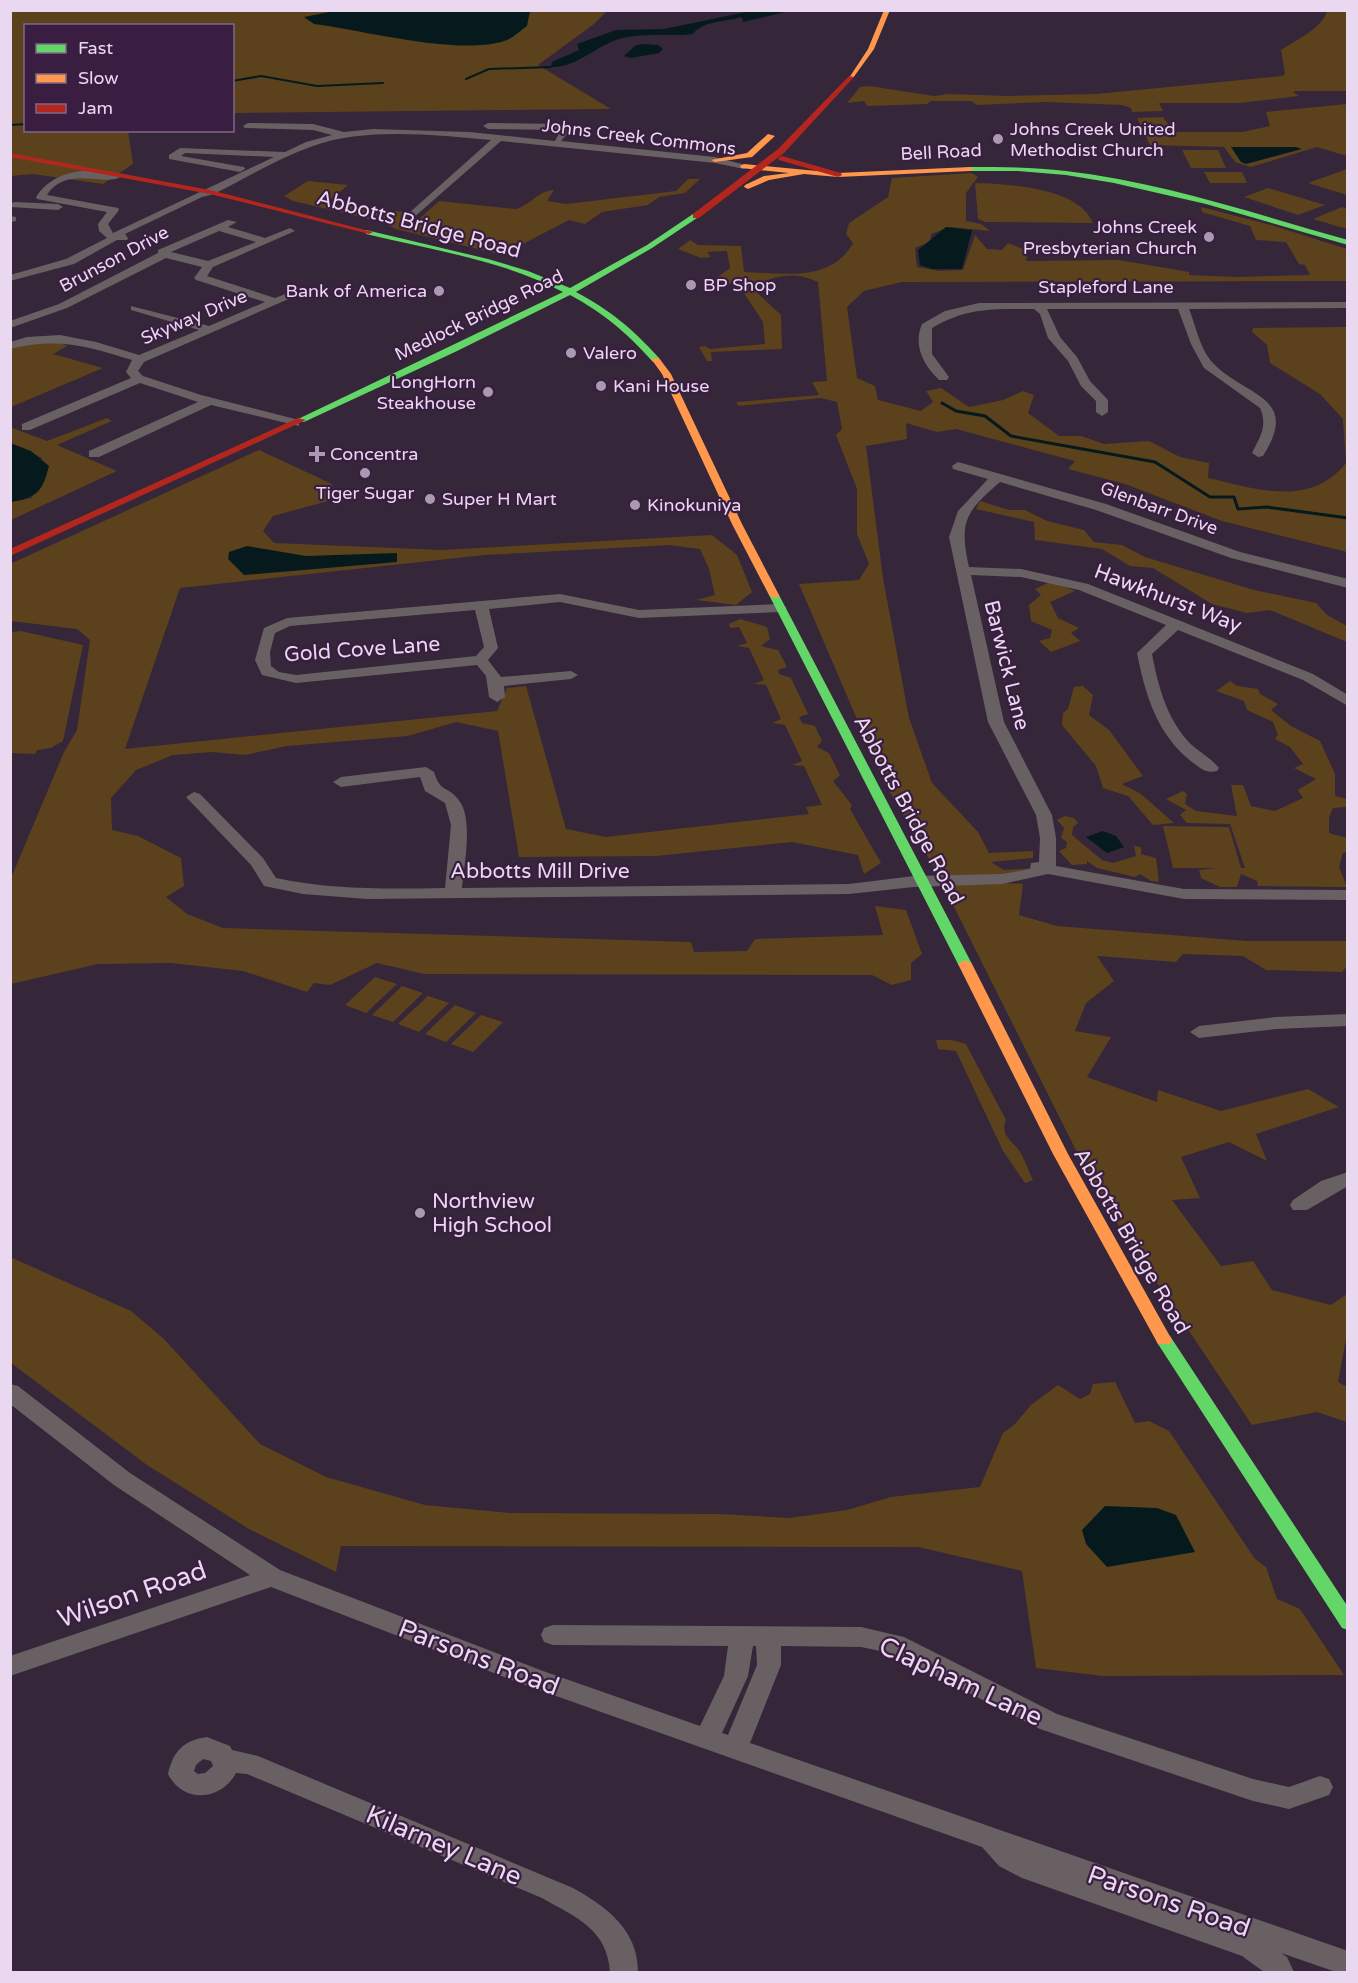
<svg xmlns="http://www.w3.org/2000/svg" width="1358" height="1983" font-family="'Varela Round',sans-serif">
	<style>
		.green { fill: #5b421c }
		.water { fill: #061a1d }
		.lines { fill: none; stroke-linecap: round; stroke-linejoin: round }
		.stream-far1 { stroke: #061a1d; stroke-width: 2 }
		.stream { stroke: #061a1d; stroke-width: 3 }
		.street { fill: #696063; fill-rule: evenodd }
		.fast { fill: #63d668; fill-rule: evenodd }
		.slow { fill: #ff974d; fill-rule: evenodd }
		.jam { fill: #b3261e; fill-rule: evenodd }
		.poi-dot { fill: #aa9aaf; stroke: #391e41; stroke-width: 2 }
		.labels { text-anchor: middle; stroke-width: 4.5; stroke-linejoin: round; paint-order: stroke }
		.far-poi-label { font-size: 18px; fill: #e9d8ef; stroke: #391e41; text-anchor: start }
		.far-street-label { font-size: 18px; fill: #e9d8ef; stroke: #391e41 }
		.street-label { font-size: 21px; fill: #e9d8ef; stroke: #391e41 }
		.poi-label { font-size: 21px; fill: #e9d8ef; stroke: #391e41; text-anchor: start }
		.near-street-label { font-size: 26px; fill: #e9d8ef; stroke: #391e41 }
	</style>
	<rect width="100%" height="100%" fill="#352639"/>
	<path class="green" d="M10,11H607L594,24L538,65L611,109L233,113L232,26H26V130L128,131L133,164L103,184L33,174L11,176Z
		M1327,11H1347V91H1296L1293,92L1299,96L1239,103H1159L1163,111L1132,112L1131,108L1122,105L1045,102L977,105L971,101H931L927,104L867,106L864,101L847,103L860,87L869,86L934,96L948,94L1008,96L1096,94L1282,76L1285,74L1281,50C1294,41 1323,28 1327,11Z
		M1347,104V156L1317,147L1251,167L1235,162L1224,147L1150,145L1137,118L1163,117L1174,132H1242L1270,126L1266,112Z
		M1182,150H1218L1226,168H1191Z
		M1347,169V195L1308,183Z
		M1204,172H1242L1247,183H1210Z
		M972,173L978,177L966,193V221L981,224L990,231L949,227L931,234L930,242L915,248L917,267L939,271L963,270L975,235L987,249L1002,250L1008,243L1028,251L1026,261L1119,260L1189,272V275L1236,277L1310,275L1305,265L1299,264L1286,242L1256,240L1250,226L1202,212L1201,207L1271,225L1347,249V281L902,282L864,291L847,307L857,378L875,386L878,400L921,411L933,402L926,391L941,388L969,407L1003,400L1023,391L1034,395L1028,413L1059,436H1081L1104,444L1149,441L1180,457L1209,463L1208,478C1256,489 1310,508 1346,463L1343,419L1320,394L1270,363L1267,345L1252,332L1253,328L1347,327V552L1222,521L1125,484L1068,469L1075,461L956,429L937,432L906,423L907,439L866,446L883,578L909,718L932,783L978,832L989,853L1033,851V858L991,862L1004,870L1036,868L1005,874L1006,883L1023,884L1019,915L1057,926L1247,941H1347V966L1342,972L1266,970L1243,956L1183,954L1176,962L1097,956L1114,981L1086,1003L1075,1031L1111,1037L1087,1077L1157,1102L1158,1090L1221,1111L1308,1089L1339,1107L1256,1134L1267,1161L1229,1142L1181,1157L1200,1198L1172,1200L1221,1266L1253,1261L1272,1290L1331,1305L1347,1294V1334L1338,1382L1347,1387V1422L1317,1412L1252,1425L1100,1198L935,869L884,782L799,584L859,580L869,564L857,534V489L836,435L842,429L837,402L821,398L739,406L736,402L819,395L812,382L827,381L818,282C793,270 775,276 751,287L781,315L782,349L711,352L712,361H707L699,347L705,346L710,349L765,344L763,322L738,284L711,282L730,268L727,251L707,252L711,257L701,258L678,249L690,240L698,245L741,246L744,272C785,273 830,283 853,243L846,234L849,223L888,197L892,178Z
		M688,179H700L685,193L659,197L648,205L602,212L585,224L569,220L502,255L396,229L382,222L293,201L284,196L308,181L348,185L325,204L405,212L402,217L419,219L439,201L516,209C531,205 537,191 554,190L547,201L566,204L676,191Z
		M975,183C1008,184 1079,187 1093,223L985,222L978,219Z
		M1268,188L1325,205L1298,215L1244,197Z
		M1342,207L1347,209V229L1313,219Z
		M60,342L67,346L53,354L103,368L11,407L10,349L30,343Z
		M107,418L112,421L57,445L117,471L11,520V502L32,498L42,458L11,443L10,427L47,441Z
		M259,450L332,484L328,501L273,516L263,531L274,543L442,550L712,535L737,555L752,592L736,605L696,600L715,595L709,569L700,549L670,545L485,555L180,588L125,749L497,711L507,688L526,686L566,829L606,837L809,814L806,807L822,805L804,766L792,765L802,761L785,725L772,723L781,719L766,685L754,684L764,680L749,648L737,646L747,643L739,627L730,628L729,624L740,619L767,627L770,639L761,646L778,650L787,667L778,670L779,674L791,678L808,714L799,717L802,723L815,726L822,741L817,747L829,753L840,775L833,781L852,805L850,809L881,863L864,874L858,855L792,842L656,856L519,857L498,731L456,722L408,736L287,746L245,755L212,752L173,755L136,770L111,798L112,830L138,836L181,858L184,886L166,897L187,914L223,928L691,942L694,952L747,951L755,939L883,935L875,906L906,910L922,954L911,963V980L892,985L872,975L424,974L377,963L330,985L314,983L307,992L243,971L171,963L98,964L11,984V878L64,752L77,730L90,640L77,629L11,621L10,564Z
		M980,501L1009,510H1025L1047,521L1084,530L1094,542L1122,545L1145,557L1254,590L1316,603L1327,615L1347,626V642L1270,610L1247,613L1212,604L1153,568L1130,566L1102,549L1035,540L1034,522L976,509Z
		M1052,581L1075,591L1050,602L1058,618L1079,628L1071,633L1080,641L1051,652L1039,641L1050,638L1052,630L1031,621L1029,605L1041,595L1035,589Z
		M21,631L83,645L63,741L51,748L37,750L35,754L11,753V632Z
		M1230,681L1237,686L1258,689L1260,694L1278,704L1271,710L1291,726L1320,741L1335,774V796L1347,799V807L1333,808L1329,817V833L1347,838V852L1343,853L1339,867L1347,887L1258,886L1257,881L1241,874L1237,887H1220L1201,878L1199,870L1217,868H1173L1163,826L1229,827L1241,868H1245L1230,824L1187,823L1180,815L1186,810L1166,799L1183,791L1187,794L1185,804L1196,811L1237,816L1231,785H1243L1251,806L1275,811L1303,798L1298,790L1316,779L1294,768L1303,764L1290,747L1275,739L1278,735L1273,722L1247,710L1244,701L1216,691Z
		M1083,686L1093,695L1089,715L1109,730L1143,776L1122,784L1141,794L1174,823L1153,825L1128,796L1103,788L1096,766L1062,725L1063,713L1068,709L1074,687Z
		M1065,816L1074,818L1078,823L1073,827L1072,835L1102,860L1113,863L1136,856L1134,846L1141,847V854L1156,858L1159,882L1151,881L1140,874L1135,877L1097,868L1087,861V864L1072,865L1059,851L1066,848L1067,842L1061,838L1064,828L1057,820Z
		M375,977L397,984L366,1013L345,1005Z
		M402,986L423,993L393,1022L372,1015Z
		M428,996L449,1003L419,1032L398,1024Z
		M455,1005L476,1013L446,1042L425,1034Z
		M481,1015L503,1022L473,1052L451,1044Z
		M936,1040H952L966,1044L1006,1120C1000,1133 1010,1140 1018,1149C1024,1157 1028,1170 1033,1180L1025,1183L1003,1151L956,1051L938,1049Z
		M10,1257L131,1311L164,1339L260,1444L326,1477L425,1505L510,1513L720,1514L789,1518L847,1510L891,1497L980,1487L1003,1433L1015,1424L1031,1405L1058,1385L1080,1399L1090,1394L1093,1384L1115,1382L1135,1423L1149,1421L1169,1431L1255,1559L1266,1567L1277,1599L1300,1609L1344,1675L1103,1676L1036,1668L1022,1571L918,1547L341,1546L336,1572L249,1529L147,1465L11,1363Z"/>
	<path class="water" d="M339,10H530V11L527,26C519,32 513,38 504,41C459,56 362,30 314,24L304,17Z
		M756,10L789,11L743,22L742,17C727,22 703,20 693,34C670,37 642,32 619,39C595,46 577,68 551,67L552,62L579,50L577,44L616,30L664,29Z
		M645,44L658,45L663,49L659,53L631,58L624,56L636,45Z
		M1231,147H1296L1302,149L1246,164L1241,162Z
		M946,227L972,230L962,269H932L920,265L918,250Z
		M10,443L31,451L49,466C42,493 37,497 11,502Z
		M247,546L306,556L397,553V562L244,575L228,559L229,552Z
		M1103,831L1116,836L1124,847L1107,853L1086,837Z
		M1105,1506L1157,1508L1176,1515L1195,1552L1107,1567L1086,1544L1082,1530Z"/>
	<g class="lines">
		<path class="stream-far1" d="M466,79L489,69L551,67
			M232,81L261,76L317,86L383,83
			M10,125L26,124"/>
		<path class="stream" d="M942,403L956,411L985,416L1011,436L1155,462L1210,497H1234L1238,509L1267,507L1348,518"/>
		<path class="street" d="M248,123L313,124L344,132L373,129L469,132L555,141L561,130L488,129L483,126L488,123L568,124L573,127L561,141L715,157L749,166L744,169L715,163L501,141L412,219L407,216L408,214L491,140C437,135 364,127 313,146C279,158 246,178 214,194L202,197L125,234L128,238L127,240H117L74,264L10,281V275L66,259L107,238L99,231L98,224L107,212L37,199L36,197C54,169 90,167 121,174L122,176C106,188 67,164 47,195L118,208L119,210L108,224L113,233L274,157L185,153L181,156L244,167L245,169L240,172L169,159V155L180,148L285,152L306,142L332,135L313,130L245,128L243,126Z
			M15,202L58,204L63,207L58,210L11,207V203Z
			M10,216L16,217V221L10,222Z
			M228,220L237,222L228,227L265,238L290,228L295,231L213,267L207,276L275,298L301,288L307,291L144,362L138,371L143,376L201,395L299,420V426L211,405L99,457H89V451L198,402L140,383L30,430H22V424L131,378L126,372L132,360C87,346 58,337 10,349V342L27,337L60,335L96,342L139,355L199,330L131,310V306L209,326L265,302L196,280L194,278L202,267L166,258L67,308L10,328V321L59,304L158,253V250ZM219,231L256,242L208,261L171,252Z
			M1348,302V308L1189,309C1196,326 1200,350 1214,364C1246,397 1301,396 1263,456L1258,457L1252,453C1260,437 1268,426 1260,408L1204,368L1191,344L1178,309H1047L1060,337L1077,357L1090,381L1108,400V412L1102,416L1096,412V401L1081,386L1068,361L1048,338L1040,314L1034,309C994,309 967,307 932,328V354L949,377L947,380H939C923,365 913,345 922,324L945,311L979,303Z
			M958,462L1106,504L1240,552L1348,579V588L1231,558L1096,510L1000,482C965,512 959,522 969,567L1021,569L1088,584L1313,674L1348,695V706L1303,680L1178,630L1152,654C1158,685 1166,716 1187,740C1196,751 1211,757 1219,768L1217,771C1206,774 1200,768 1192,762C1157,735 1145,694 1137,653L1166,625L1079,590L1021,577L971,575L1004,722L1052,815L1056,838V866L1184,889L1348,890V900L1184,899L1048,874L1002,884L914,887L849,894L367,899L303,894L264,886L251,865L186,797L194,792L200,794L263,858L276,878C332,890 388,889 445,888L451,825L445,803L425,791L420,777L341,787L333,782L341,777L426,767L434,772C441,794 447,785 458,799C474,817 464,865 462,888L849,884L914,876L1002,874L1030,869L1031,863L1039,862L1040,838L1036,815L988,722L949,537L958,511L988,479L953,469L952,466Z
			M560,594L639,610L780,604L787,608L780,612L639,618L560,602L489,609L498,648L488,660L501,677L571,671L578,675L571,679L504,686L505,697L497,702L489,697L486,676L477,665L296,683L262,675L255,660L264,628L287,618ZM475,610L484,647L476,656L296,675L279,672L271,666L270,652L275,633L290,626Z
			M1348,1014V1026L1276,1029L1199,1038L1190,1032L1199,1026L1276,1017Z
			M1348,1172V1186L1307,1210H1293L1290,1205L1293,1200L1321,1181Z
			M10,1384L18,1386L130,1473L280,1570L543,1671L700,1726L724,1676L728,1646L553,1645L544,1642L541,1635L544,1628L553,1625L861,1627L904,1637L1057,1714L1253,1779L1289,1787L1320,1776L1329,1779L1333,1787L1329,1795L1289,1809L1253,1801L1040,1729L890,1653L861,1647L781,1646V1665L750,1743L1348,1951V1972H1336L1281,1953L1287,1957L1294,1972H1264L1242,1956L1022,1878L999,1866L982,1847L525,1685L271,1587L10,1676V1656L250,1575L114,1485L10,1404ZM753,1646H756L757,1665L728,1735L722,1733L748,1676Z
			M207,1737L230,1746L232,1750L258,1756L573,1888C607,1907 638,1930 638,1972H610C607,1929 577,1918 542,1898L247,1774L236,1773C221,1801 183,1804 168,1774C173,1752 183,1740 207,1737ZM203,1759L211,1761L213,1766L205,1773L198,1774L194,1771L196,1765Z"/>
		<path class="fast" d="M970,167C1002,167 1034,167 1066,171C1162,182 1255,214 1348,240V245L1206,204L1114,183L1066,175L1018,171H967V167Z
			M693,214L700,216L652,248L576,292C611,311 632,328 659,358V362H653C626,332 605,314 570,295L455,352L304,422L296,420L563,292C503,260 431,250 366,234V230L488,259L528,271L570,288L647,245Z
			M774,592L779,595L972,964L970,967H960L958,964L769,595Z
			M1164,1334L1170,1336L1348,1607V1630L1342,1628L1158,1344L1156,1340L1158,1336Z"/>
		<path class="slow" d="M884,10H890L874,49L853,78H849L868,49Z
			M768,134L775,136L752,157L715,162L711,160L747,153Z
			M744,164L838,173L970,167L974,169L970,171L838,177L804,174L769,180L748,189L744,187L745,185L764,176L789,173L741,168L740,166Z
			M653,358H659L671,374L742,524L779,595L778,597L774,598L769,595L732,524L662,374L652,360Z
			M965,960L972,964L1068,1154L1172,1340L1170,1344H1158L1053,1154L958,964Z"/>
		<path class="jam" d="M849,76L854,77L784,153L699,218H693V214L778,149Z
			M10,153L210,190L373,232L369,234L210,194L10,157Z
			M782,156L841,173L842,175L838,177L779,160L778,158Z
			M298,418L306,420L10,556V549Z"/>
	</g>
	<g class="poi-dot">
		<circle cx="998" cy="139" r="6"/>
		<circle cx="1209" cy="237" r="6"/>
		<circle cx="691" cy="285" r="6"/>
		<circle cx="439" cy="291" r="6"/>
		<circle cx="571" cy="353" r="6"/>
		<circle cx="601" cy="386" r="6"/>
		<circle cx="488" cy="392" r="6"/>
		<path d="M314 445h6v6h6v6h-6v6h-6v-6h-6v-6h6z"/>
		<circle cx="365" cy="473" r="6"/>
		<circle cx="430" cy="499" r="6"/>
		<circle cx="635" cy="505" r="6"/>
		<circle cx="420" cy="1213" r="6"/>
	</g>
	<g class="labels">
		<g class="far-poi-label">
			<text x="1010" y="135">Johns Creek United<tspan x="1010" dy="21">Methodist Church</tspan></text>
			<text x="1197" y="233" text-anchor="end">Johns Creek<tspan x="1197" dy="21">Presbyterian Church</tspan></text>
			<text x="703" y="291">BP Shop</text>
			<text x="427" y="297" text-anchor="end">Bank of America</text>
			<text x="583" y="359">Valero</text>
			<text x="476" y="388" text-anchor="end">LongHorn<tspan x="476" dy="21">Steakhouse</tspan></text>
			<text x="613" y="392">Kani House</text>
			<text x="330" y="460">Concentra</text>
			<text x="365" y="499" text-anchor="middle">Tiger Sugar</text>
			<text x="442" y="505">Super H Mart</text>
			<text x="647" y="511">Kinokuniya</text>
		</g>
		<g class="far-street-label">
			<text transform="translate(639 137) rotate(7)" y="6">Johns Creek Commons</text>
			<text transform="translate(941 152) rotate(-3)" y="6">Bell Road</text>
			<text transform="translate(114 259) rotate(-28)" y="6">Brunson Drive</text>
			<text x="1106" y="293">Stapleford Lane</text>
			<text transform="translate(479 315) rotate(-26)" y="6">Medlock Bridge Road</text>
			<text transform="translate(194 317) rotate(-23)" y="6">Skyway Drive</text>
			<text transform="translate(1159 508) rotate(20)" y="6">Glenbarr Drive</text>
		</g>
		<g class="street-label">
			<text transform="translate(419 224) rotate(15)" y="7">Abbotts Bridge Road</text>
			<text transform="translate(1168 598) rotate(21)" y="7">Hawkhurst Way</text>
			<text transform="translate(362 649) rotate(-4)" y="7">Gold Cove Lane</text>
			<text transform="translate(1007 665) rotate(76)" y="7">Barwick Lane</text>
			<text transform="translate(909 810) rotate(62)" y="7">Abbotts Bridge Road</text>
			<text x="540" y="878">Abbotts Mill Drive</text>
			<text transform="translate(1132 1241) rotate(60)" y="7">Abbotts Bridge Road</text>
		</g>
		<g class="poi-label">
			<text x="432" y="1208">Northview<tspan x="432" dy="24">High School</tspan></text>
		</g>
		<g class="near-street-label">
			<text transform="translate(132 1594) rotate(-19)" y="9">Wilson Road</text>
			<text transform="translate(479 1657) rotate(21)" y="9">Parsons Road</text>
			<text transform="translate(961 1681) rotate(25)" y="9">Clapham Lane</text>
			<text transform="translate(444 1845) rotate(23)" y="9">Kilarney Lane</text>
			<text transform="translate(1169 1901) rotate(19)" y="9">Parsons Road</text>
		</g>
	</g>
	<rect width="1358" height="1983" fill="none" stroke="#e9d8ef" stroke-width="24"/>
	<rect x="24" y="24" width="210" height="108" fill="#391e41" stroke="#7f6887" stroke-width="1.5"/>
	<rect x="36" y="44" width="30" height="9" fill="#63d668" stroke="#7f6887" stroke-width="1.5"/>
	<text x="78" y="54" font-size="18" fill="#e9d8ef">Fast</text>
	<rect x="36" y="74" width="30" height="9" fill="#ff974d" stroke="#7f6887" stroke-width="1.5"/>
	<text x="78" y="84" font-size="18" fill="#e9d8ef">Slow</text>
	<rect x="36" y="104" width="30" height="9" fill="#b3261e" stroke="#7f6887" stroke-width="1.5"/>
	<text x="78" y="114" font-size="18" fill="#e9d8ef">Jam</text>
</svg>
